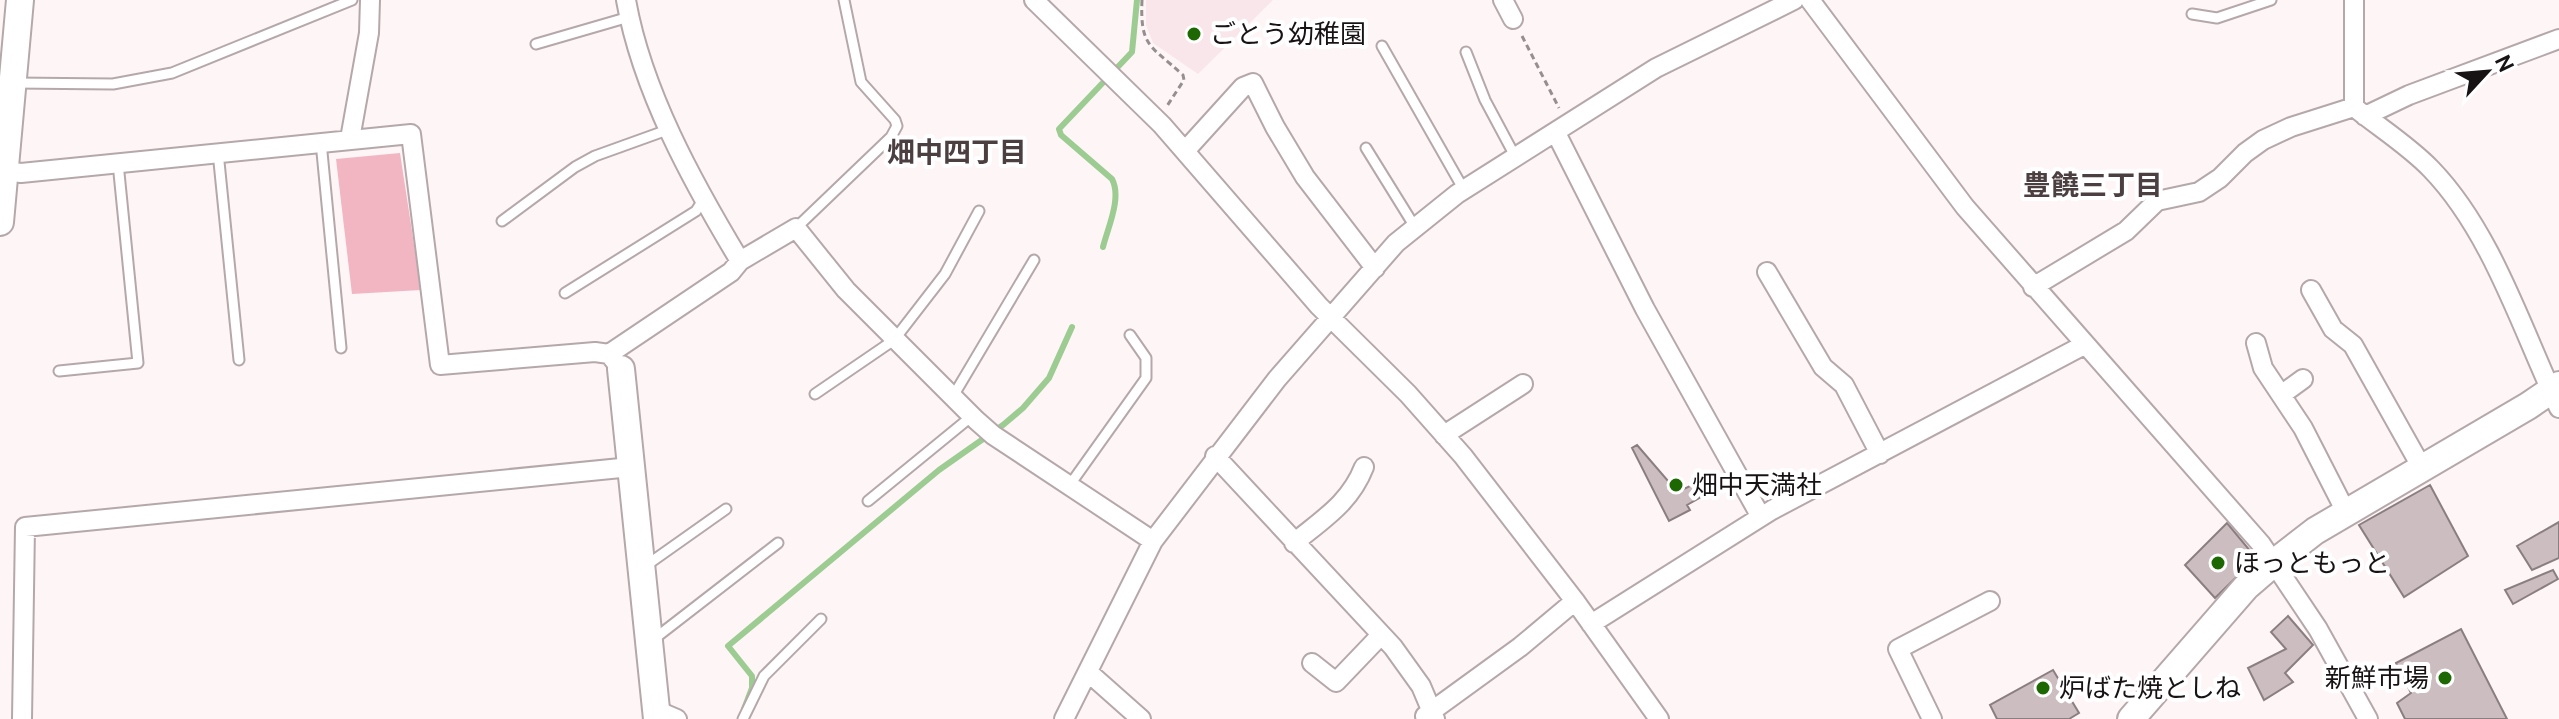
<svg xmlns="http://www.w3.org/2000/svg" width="2559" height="719" font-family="Cabin,'Noto Sans JP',sans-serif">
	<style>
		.built { fill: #f8e6ea }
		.green { fill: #f2b6c2 }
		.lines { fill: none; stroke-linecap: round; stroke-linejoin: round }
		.stream { stroke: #9ccc91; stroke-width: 6 }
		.building { fill: #ccbec0; stroke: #8b7e81; stroke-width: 2 }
		.lane-casing { stroke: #b5a8aa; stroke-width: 13 }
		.street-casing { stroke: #b5a8aa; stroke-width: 22 }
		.secondary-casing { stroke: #b5a8aa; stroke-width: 30 }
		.path { stroke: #968f90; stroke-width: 3; stroke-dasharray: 6 4; stroke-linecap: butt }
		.lane { stroke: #fff; stroke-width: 9 }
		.street { stroke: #fff; stroke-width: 18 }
		.secondary { stroke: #fff; stroke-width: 26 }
		.poi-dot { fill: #1d6802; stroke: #fff; stroke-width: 3 }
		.labels { text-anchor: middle; stroke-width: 8; stroke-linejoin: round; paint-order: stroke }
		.poi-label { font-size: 26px; fill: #171213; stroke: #fff; text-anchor: start }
		.neighbourhood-label { font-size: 28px; font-weight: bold; fill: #4b3f41; stroke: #fff }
	</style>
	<rect width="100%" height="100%" fill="#fef5f7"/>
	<path class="built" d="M1146,0H1273L1198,74L1153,43L1146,25Z"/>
	<path class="green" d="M400,153L421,290L352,294L336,159Z"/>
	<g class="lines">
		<path class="stream" d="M1103,247C1108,227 1122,198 1112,179L1061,135L1059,129L1132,52L1137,0
			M744,709L752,688V676L728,646L939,470L1003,425L1023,408L1049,378L1072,327"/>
	</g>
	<path class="building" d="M1637,445L1674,488L1677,486L1680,491L1694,484L1701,497L1687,505L1690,510L1669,521L1632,448Z
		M2430,485L2468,556L2404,597L2359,525Z
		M2559,522V558L2532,570L2517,546Z
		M2227,523L2256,558L2215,598L2185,565Z
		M2553,570L2558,579L2513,604L2505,590Z
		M2288,616L2313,645L2285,673L2293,682L2264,700L2248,668L2286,649L2271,632Z
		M2461,629L2507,719H2405L2397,703L2411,693L2396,663Z
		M2053,670L2079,713L2069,719H1997L1990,705Z"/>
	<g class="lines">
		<defs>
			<path id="lane" d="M2192,14L2217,18L2271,0
				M536,44L629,17
				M1382,46L1464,190
				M1466,52L1485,100L1516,158
				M15,83L113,84L172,73L352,0
				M321,142L341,348
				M1366,148L1415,227
				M218,152L239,360
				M502,221L575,167L595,156L670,129
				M796,228L891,137L897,126L895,120L861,82L844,0
				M565,293L696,211L703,200
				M59,371L138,363L118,163
				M815,394L894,340L945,274L979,211
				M952,398L1034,260
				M1069,486L1146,378V358L1130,335
				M868,501L972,416
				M644,567L726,509
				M654,639L778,543
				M743,719L764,676L821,619"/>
			<path id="street" d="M1034,0L1162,125L1319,306L1408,394L1463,456L1575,601L1659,719
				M1503,0L1513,19
				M1810,0L1965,207L2261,544L2318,629L2368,719
				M2354,0V107
				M2365,116L2409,95L2559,39
				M1556,133L1645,309L1761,517
				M350,139L369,33L370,0
				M1185,151L1243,87L1253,83L1275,127L1305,177L1375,268
				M4,171L21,173L411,134L440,365L595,352L609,354L621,369
				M740,261L796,228L846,290L976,420L993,435L1153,541
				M1767,272L1823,367L1844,385L1880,454
				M2033,287L2126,231L2157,201L2199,192L2220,178L2245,153L2263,140L2291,127L2354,107C2380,128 2409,146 2431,169C2492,232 2522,330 2559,408
				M2311,290L2333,329L2353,345L2422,468
				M2256,343L2263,368L2303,428L2346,512
				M609,354L731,272L740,261C693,183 642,91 626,0
				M2281,395L2303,379
				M1444,435L1523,384
				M1215,456L1393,647L1421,686L1435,719
				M1294,543C1323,519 1350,503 1364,467
				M1591,624L1772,510L2084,345
				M1312,663L1336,682L1381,635
				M1088,672L1141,719
				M656,710L677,719
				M1425,716L1520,647L1575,601
				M22,719L25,527L631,467
				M1064,719L1153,541L1277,379L1396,243L1457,194L1656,68L1794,0
				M1932,719L1898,649L1990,601"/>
			<path id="secondary" d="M0,222L20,0
				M621,369L657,719
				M2131,719L2246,587L2275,562L2315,531L2528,406L2559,385"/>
		</defs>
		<use href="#lane" class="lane-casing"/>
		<use href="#street" class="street-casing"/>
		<use href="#secondary" class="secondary-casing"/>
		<path class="path" d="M1142,0C1140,47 1150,45 1183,75L1184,80L1167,106
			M1522,36L1559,108"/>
		<use href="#lane" class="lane"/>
		<use href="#street" class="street"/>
		<use href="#secondary" class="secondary"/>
	</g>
	<g class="poi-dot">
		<circle cx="1194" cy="34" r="8"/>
		<circle cx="1676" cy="485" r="8"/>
		<circle cx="2218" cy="563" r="8"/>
		<circle cx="2445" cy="678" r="8"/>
		<circle cx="2043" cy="688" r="8"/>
	</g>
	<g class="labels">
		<g class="poi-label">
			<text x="1210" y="43">ごとう幼稚園</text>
			<text x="1692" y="494">畑中天満社</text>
			<text x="2234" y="572">ほっともっと</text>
			<text x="2429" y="687" text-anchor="end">新鮮市場</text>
			<text x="2059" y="697">炉ばた焼としね</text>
		</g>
		<g class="neighbourhood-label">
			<text x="957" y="162">畑中四丁目</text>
			<text x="2093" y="195">豊饒三丁目</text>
		</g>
	</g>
	<g transform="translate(2487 72) rotate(64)" stroke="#ffffff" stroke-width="6" paint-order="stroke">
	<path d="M0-6L14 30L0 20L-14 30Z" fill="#171213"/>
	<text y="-12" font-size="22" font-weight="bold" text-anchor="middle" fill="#171213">N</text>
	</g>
</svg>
